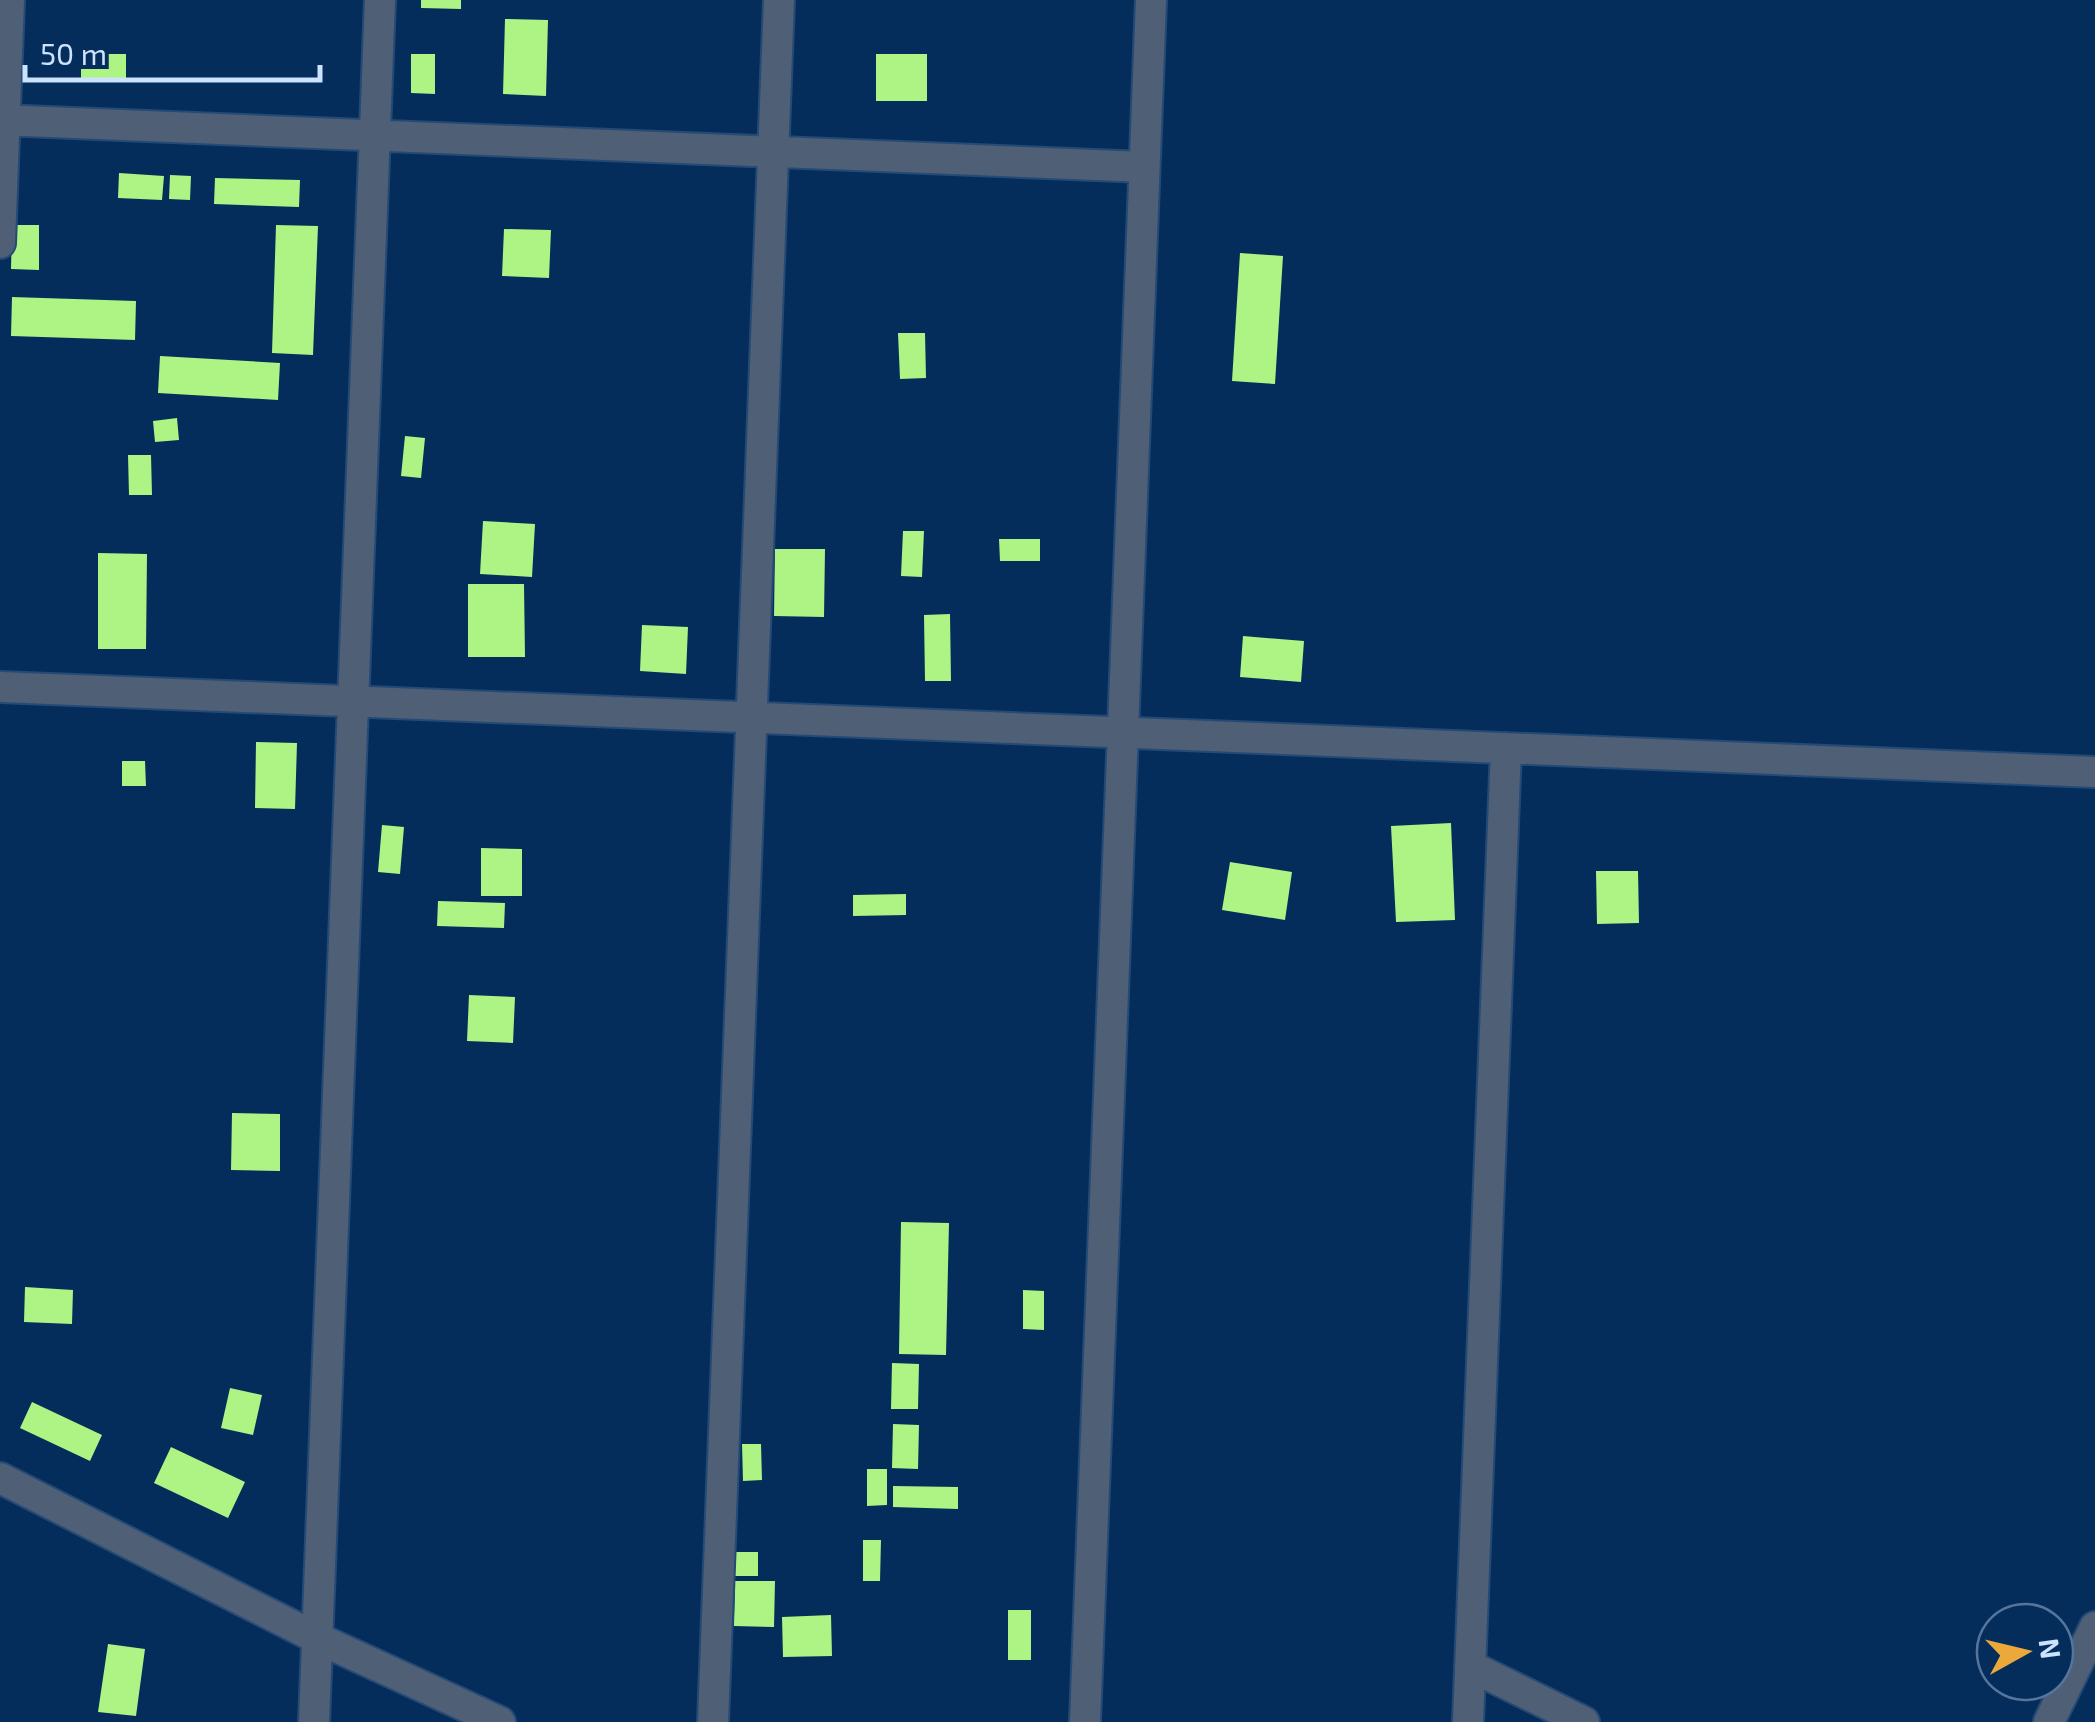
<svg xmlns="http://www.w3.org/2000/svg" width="2095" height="1722" font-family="'Exo 2',sans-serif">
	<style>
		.building { fill: #adf484 }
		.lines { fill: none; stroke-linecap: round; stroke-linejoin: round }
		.minor-casing { stroke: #254a75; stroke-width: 34 }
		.minor { stroke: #4e5f76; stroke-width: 30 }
	</style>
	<rect width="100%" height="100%" fill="#052d5b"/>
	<path class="building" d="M421,0H461V9L421,8Z
		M505,19L548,20L546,96L503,94Z
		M81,54H126V79L81,80Z
		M411,54H435V94L411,93Z
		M876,54H927V101H876Z
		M119,173L164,176L162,200L118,198Z
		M170,175L191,176L190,200L169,199Z
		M215,178L300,180L299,207L214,204Z
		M12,225H39V270L11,269Z
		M276,225L318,226L313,355L272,353Z
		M504,229L551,230L549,278L502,276Z
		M1240,253L1283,256L1275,384L1232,381Z
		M12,297L136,301L135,340L11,336Z
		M898,333H925L926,378L900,379Z
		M160,356L280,363L278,400L158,393Z
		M177,418L179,440L155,442L153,421Z
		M405,436L425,438L421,478L401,476Z
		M128,455H151L152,495H129Z
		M483,521L535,524L532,577L480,574Z
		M903,531H924L922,577L901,576Z
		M999,539H1040V561H1000Z
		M775,549H825L824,617L774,616Z
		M98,553L147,554L146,649H98Z
		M468,584H524L525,657H468Z
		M950,614L951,681H925L924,615Z
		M642,625L688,627L686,674L640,671Z
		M1243,636L1304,641L1301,682L1240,677Z
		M256,742L297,743L295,809L255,808Z
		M122,761H145L146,786H122Z
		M1451,823L1455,920L1396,922L1391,826Z
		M382,825L404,827L400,874L378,872Z
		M481,848L522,849V896H481Z
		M1230,862L1292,872L1285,920L1222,910Z
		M1596,871H1638L1639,923L1597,924Z
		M906,894V915L853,916V895Z
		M438,901L505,903L504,928L437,926Z
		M469,995L515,997L513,1043L467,1041Z
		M232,1113L280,1114V1171L231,1170Z
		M901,1222L949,1223L946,1355L899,1354Z
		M25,1287L73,1290L72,1324L24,1322Z
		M1023,1290L1044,1291V1330L1023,1329Z
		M892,1363L919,1364L918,1409H891Z
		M230,1388L262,1395L253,1435L221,1428Z
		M32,1402L102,1435L90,1461L20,1428Z
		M893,1424L919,1425L918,1469L892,1468Z
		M742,1444H761L762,1480L743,1481Z
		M171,1447L245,1482L228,1518L154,1483Z
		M867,1469H887V1505L867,1506Z
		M893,1486L958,1487V1509L893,1507Z
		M863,1540H881L880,1581H863Z
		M735,1552H758V1576H735Z
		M735,1581H775L774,1627L734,1626Z
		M1008,1610H1031V1660H1008Z
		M831,1615L832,1656L783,1657L782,1617Z
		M108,1644L145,1649L136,1716L98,1712Z"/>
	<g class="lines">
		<defs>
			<path id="minor" d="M0,120L1144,167
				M0,243L9,0
				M0,687L2095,772
				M0,1478L317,1638L500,1722
				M1470,1666L1584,1722
				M314,1722L380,0
				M713,1722L779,0
				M1085,1722L1151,0
				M1468,1722L1506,748
				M2049,1722L2095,1627"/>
		</defs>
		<use href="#minor" class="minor-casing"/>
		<use href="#minor" class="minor"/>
	</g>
	<g transform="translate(2025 1652) rotate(82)"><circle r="48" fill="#052d5b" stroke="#55759d" stroke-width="2.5"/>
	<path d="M0-8L18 38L0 25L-18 38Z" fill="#eca93b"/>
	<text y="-15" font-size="28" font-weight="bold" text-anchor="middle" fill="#cce2ff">N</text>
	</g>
	<path d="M25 65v15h295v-15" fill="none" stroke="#cce2ff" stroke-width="5"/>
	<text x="40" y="65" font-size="30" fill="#cce2ff" stroke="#052d5b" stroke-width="8" paint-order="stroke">50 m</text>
</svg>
